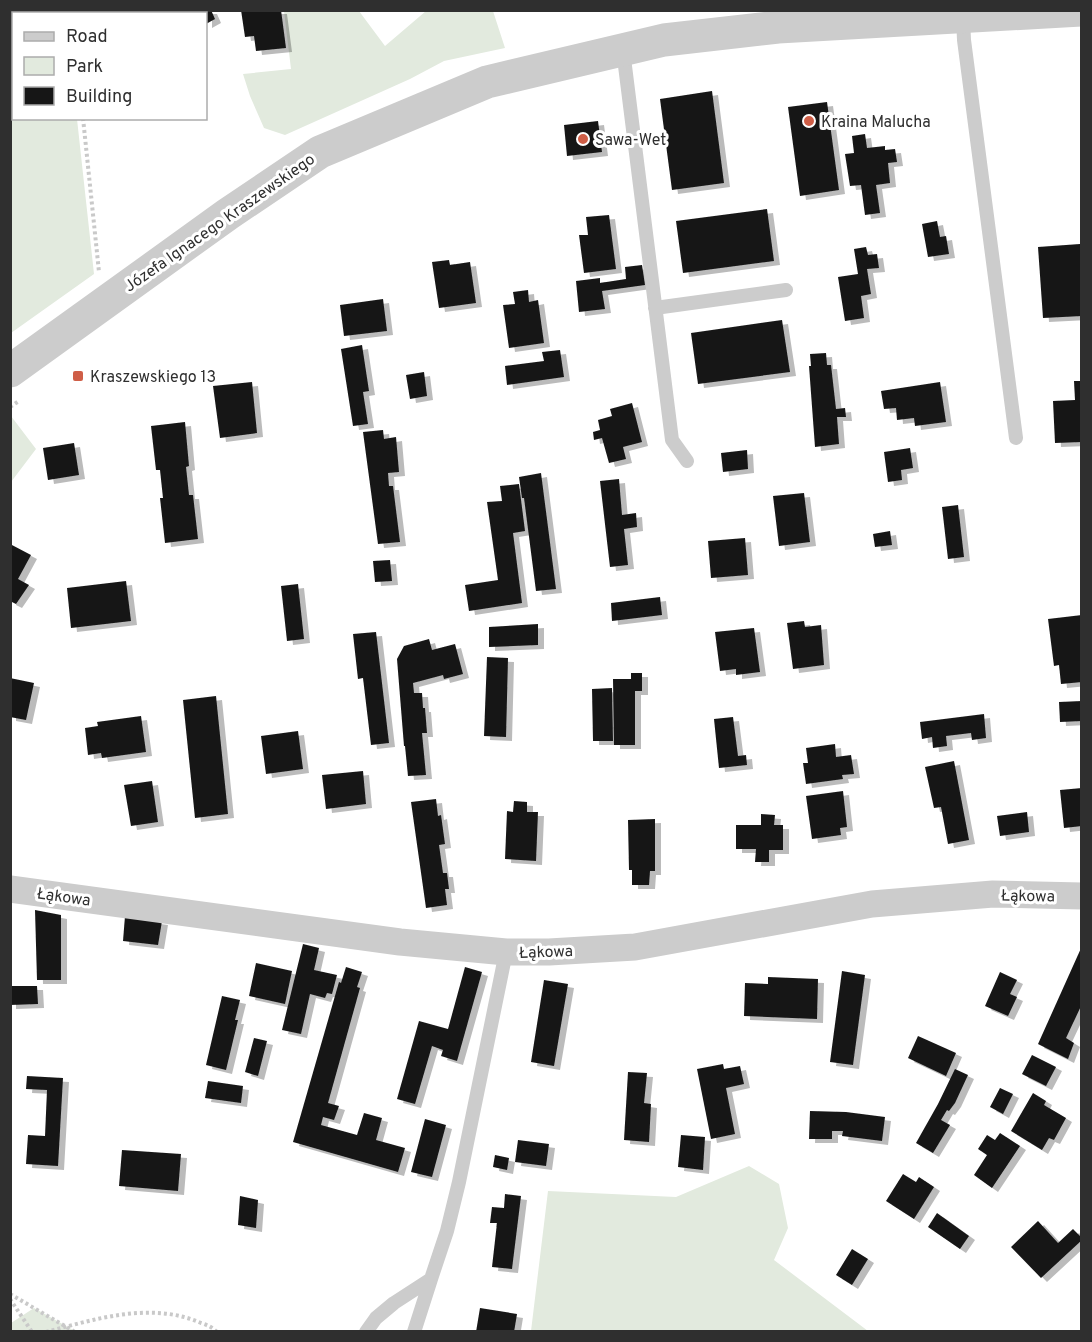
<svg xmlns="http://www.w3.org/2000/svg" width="1092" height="1342" font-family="Overpass,sans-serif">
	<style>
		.green { fill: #e2eade }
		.building { fill: #161616; filter: url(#shadow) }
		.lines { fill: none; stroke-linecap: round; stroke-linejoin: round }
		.path { stroke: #c9c9c9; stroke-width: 4; stroke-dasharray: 3 3; stroke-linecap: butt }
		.service { stroke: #ccc; stroke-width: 14 }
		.minor { stroke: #ccc; stroke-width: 27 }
		.tertiary { stroke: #ccc; stroke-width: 33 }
		.poi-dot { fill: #cf5e47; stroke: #fff; stroke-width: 2 }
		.labels { text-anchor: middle; stroke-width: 6; stroke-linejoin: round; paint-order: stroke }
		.poi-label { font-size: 16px; fill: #2f2f2f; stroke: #fff; text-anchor: start }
		.street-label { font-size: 16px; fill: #2f2f2f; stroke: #fff }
	</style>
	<defs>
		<filter id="shadow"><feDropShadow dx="6" dy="4" stdDeviation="0" flood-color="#0004"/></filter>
	</defs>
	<rect width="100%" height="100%" fill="#fff"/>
	<path class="green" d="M284,11H359L385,46L426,11H493L505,48L444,61L410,79L285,135L264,128L250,96L243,74L291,69Z
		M10,105H13L14,118L77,119L94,274L11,333Z
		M11,416L36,449L11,482L10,416Z
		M749,1166L779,1184L788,1228L774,1260L868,1331H531L548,1191L676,1197Z
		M34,1308L75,1331H11V1323Z"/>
	<path class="building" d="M10,10H26V12L10,14Z
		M176,10H211L215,19L206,24V14H171Z
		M241,10H281L286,48L256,51L254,36L245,37Z
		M10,64H14V89H10Z
		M712,91L724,183L672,190L660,99Z
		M827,102L839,190L800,196L788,107Z
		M598,121L602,152L567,156L564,125Z
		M865,134L867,148L885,146V150L895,149L897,162L888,163L890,183L876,185L880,213L865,215L861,185L850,186L845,154L854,153L852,136Z
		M767,209L774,261L683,273L676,221Z
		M609,215L616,269L584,273L579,235H588L586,217Z
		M937,221L940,237L946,236L949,254L928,257L922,224Z
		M1080,244L1082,316L1043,318L1038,247Z
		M866,247L868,255L877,254L879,268L867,269L871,294L861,296L864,318L845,321L838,277L858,274L854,249Z
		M449,260L450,265L470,262L476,303L439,308L432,262Z
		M642,265L645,285L602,291L605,309L579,312L576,281L600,278V283L626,279L625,267Z
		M528,290L529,302L538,300L544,343L509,348L503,305L515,304L513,292Z
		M383,299L387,331L344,336L340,305Z
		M782,320L790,372L698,384L691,333Z
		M362,345L369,391L363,392L368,424L353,426L341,349Z
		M560,350L564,377L507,385L505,366L544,361L542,352Z
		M826,353L827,365H831L836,409L845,408L846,417H837L839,444L815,447L809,366H811L810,354Z
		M424,372L427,396L410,399L406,375Z
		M1074,381H1082V442L1055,443L1053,401L1075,400Z
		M252,382L257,433L220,438L213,386Z
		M940,382L946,422L915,426L914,418L897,420L896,408L884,409L881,391Z
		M632,403L642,442L623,447L626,459L609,463L602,438L594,440L593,432L600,430L598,420L612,416L610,409Z
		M185,422L189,466L186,467L189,495H193L198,539L165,543L160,498H163L160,470H156L151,426Z
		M383,430L384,439L396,437L399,472L388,473L389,486H393L400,542L378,544L363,432Z
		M74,443L79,475L48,480L43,448Z
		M910,448L913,468L901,470L902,480L888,482L884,452Z
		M747,450L748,469L723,472L721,453Z
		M541,473L556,589L536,591L524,498H522L519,477Z
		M619,479L622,515L636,513L637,527L624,529L628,565L610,567L600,481Z
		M519,484L525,531L513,533L522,603L469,611L465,585L498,580L487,502L502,501L500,486Z
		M804,493L810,542L779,546L773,496Z
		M958,505L964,557L948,559L942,507Z
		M890,531L892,545L875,547L873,534Z
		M745,538L748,575L711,578L708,541Z
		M10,544L31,555L18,579L29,585L16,604L10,601Z
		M390,560L392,581L375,582L373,561Z
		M126,581L131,621L71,628L67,588Z
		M298,584L304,639L287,641L281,586Z
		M660,597L662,615L612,621L611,603Z
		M1082,615V682L1061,684L1059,665L1054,666L1048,619Z
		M804,621L805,627L821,625L824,665L793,669L787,623Z
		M538,624V645L489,647V627Z
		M754,628L760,672L736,675V669L720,671L715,632Z
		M376,632L389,743L371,745L363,678L358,679L353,634Z
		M429,639L432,650L455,644L463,674L444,679L443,675L413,683L414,693H422L423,708H425L427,733H422L426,775L408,776L405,746H404L397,659L404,646Z
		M487,657L508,658L506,737L484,736Z
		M631,673H642V691H635V745H614L613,679H631Z
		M10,678L34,683L26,720L10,717Z
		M612,688L613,741H593L592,689Z
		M216,696L228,814L195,818L183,700Z
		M1082,701V721L1060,722L1059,702Z
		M984,714L986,738L972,740L971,733L946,736L947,746L933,748L932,737L922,739L920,722Z
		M141,716L146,752L102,758L101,753L88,755L85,728L98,726L97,722Z
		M733,717L738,756L746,755L747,765L719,768L714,719Z
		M298,731L303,769L266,774L261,736Z
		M835,744L836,757L851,755L854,774L842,775L843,779L806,784L803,763H808L806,748Z
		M954,761L969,840L948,844L941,807L934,808L925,767Z
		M363,771L366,804L326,809L322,775Z
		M152,781L158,822L131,826L124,785Z
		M1082,788V826L1064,828L1060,790Z
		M843,791L847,827L840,828L841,835L812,839L806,796Z
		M436,799L438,816L441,815L445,844L439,845L443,873H447L449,889H445L447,905L426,908L411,802Z
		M514,801L527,802V812H538L536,861L505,859L507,811L513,812Z
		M1027,812L1029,832L1000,836L997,816Z
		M761,814L775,815L774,825H783V850H769V862H755L756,849H736V825H761Z
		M655,819V871H650L649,885H632V870H629L628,820Z
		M35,910L61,915V980H37Z
		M125,916L162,921L158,945L123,941Z
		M303,944L319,948L314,970L337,975L332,994L327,993L325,998L310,994L301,1034L282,1030Z
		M1082,946V1004L1066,1038L1074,1043L1068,1059L1038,1044Z
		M256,963L292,971L285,1004L249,996Z
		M346,967L362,972L357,987L360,988L328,1103L339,1106L334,1120L323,1117L321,1125L357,1135L364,1113L382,1118L376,1140L405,1148L398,1172L293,1142L339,982L341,983Z
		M465,967L482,972L457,1061L441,1056L443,1050L432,1046L415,1104L397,1099L419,1021L448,1029Z
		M842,971L865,975L853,1065L830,1062Z
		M1000,972L1017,980L1010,994L1017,997L1008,1016L985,1006Z
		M768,977L818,979L817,1019L744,1016L745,983L768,984Z
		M544,980L568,984L554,1066L531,1062Z
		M10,986H37L38,1004L10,1005Z
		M222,996L240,1000L235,1020H238L226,1070L206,1065Z
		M918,1036L956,1053L946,1076L908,1058Z
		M254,1038L267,1041L258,1076L245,1072Z
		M1032,1055L1056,1067L1046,1086L1022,1074Z
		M723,1064L724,1069L740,1066L744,1084L726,1088L735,1134L711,1139L697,1069Z
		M955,1069L968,1075L955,1103L949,1111L947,1110L941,1120L950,1125L933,1153L916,1143L938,1104Z
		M628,1072L647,1073L644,1103L651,1104L649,1142L624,1140Z
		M27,1076L63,1078L58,1166L26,1164L28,1135L45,1136L47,1090L26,1089Z
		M208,1081L243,1086L241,1103L205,1098Z
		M1000,1088L1013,1094L1003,1114L990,1107Z
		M1033,1093L1046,1101L1044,1105L1066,1118L1054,1140L1049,1138L1042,1150L1011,1131Z
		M810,1111L846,1112L885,1117L882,1141L842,1136L843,1131H832V1139H809Z
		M425,1119L446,1125L432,1177L411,1172Z
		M1000,1133L1020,1146L992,1188L974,1175L987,1155L978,1149L987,1135L995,1140Z
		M681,1135L705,1137L703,1170L678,1167Z
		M518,1140L549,1144L546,1166L515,1162Z
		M122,1150L181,1154L178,1191L119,1186Z
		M495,1155L509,1158L507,1170L493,1167Z
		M903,1174L916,1182L919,1177L934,1187L914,1219L886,1201Z
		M505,1194L521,1196L512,1269L492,1267L497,1223H490L492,1207L504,1208Z
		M240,1196L258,1200L256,1228L238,1225Z
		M937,1213L969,1236L960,1249L928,1227Z
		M1038,1221L1058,1243L1073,1229L1082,1238V1240L1041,1278L1011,1247Z
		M852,1249L868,1259L852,1285L836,1275Z
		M480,1308L517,1314L514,1332H476Z"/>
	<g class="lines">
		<path class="path" d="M69,10L71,14
			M83,118L99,272
			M10,407L19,401
			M10,1294L75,1332
			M10,1299L32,1332
			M46,1332C96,1319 151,1301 201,1323C207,1325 212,1327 217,1332"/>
		<path class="service" d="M963,17L964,40L1016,438
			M623,50L672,440L687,461
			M655,308L786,290
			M366,1332L376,1318L394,1303L431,1279L447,1231L459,1182L506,952
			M414,1332L431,1279"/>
		<path class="minor" d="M10,889L400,942L506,952H549L635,947L872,904L993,894L1082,896"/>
		<path class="tertiary" d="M10,371L228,214L320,152L487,82L664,40L778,27L1081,10"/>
	</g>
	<g class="poi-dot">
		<circle cx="809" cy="121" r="6"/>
		<circle cx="583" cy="139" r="6"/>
		<rect x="72" y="370" width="12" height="12" rx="3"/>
	</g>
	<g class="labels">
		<g class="poi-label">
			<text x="821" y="127">Kraina Malucha</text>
			<text x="595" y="145">Sawa-Wet</text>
			<text x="90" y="382">Kraszewskiego 13</text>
		</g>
		<g class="street-label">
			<text transform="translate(219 222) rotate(-35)" y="6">Józefa Ignacego Kraszewskiego</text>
			<text transform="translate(1028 895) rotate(1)" y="6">Łąkowa</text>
			<text transform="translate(64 896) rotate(8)" y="6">Łąkowa</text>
			<text transform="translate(546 951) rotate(-2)" y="6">Łąkowa</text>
		</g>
	</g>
	<rect width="1092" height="1342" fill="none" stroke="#2f2f2f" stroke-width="24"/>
	<rect x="12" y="12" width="195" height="108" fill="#ffffff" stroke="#acacac" stroke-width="1.5"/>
	<rect x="24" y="32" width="30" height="9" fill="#cccccc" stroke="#acacac" stroke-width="1.5"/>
	<text x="66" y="42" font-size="18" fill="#2f2f2f">Road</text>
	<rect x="24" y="57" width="30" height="18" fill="#e2eade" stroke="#acacac" stroke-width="1.5"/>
	<text x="66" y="72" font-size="18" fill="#2f2f2f">Park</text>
	<rect x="24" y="87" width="30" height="18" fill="#161616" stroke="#acacac" stroke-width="1.5"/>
	<text x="66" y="102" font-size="18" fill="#2f2f2f">Building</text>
</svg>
